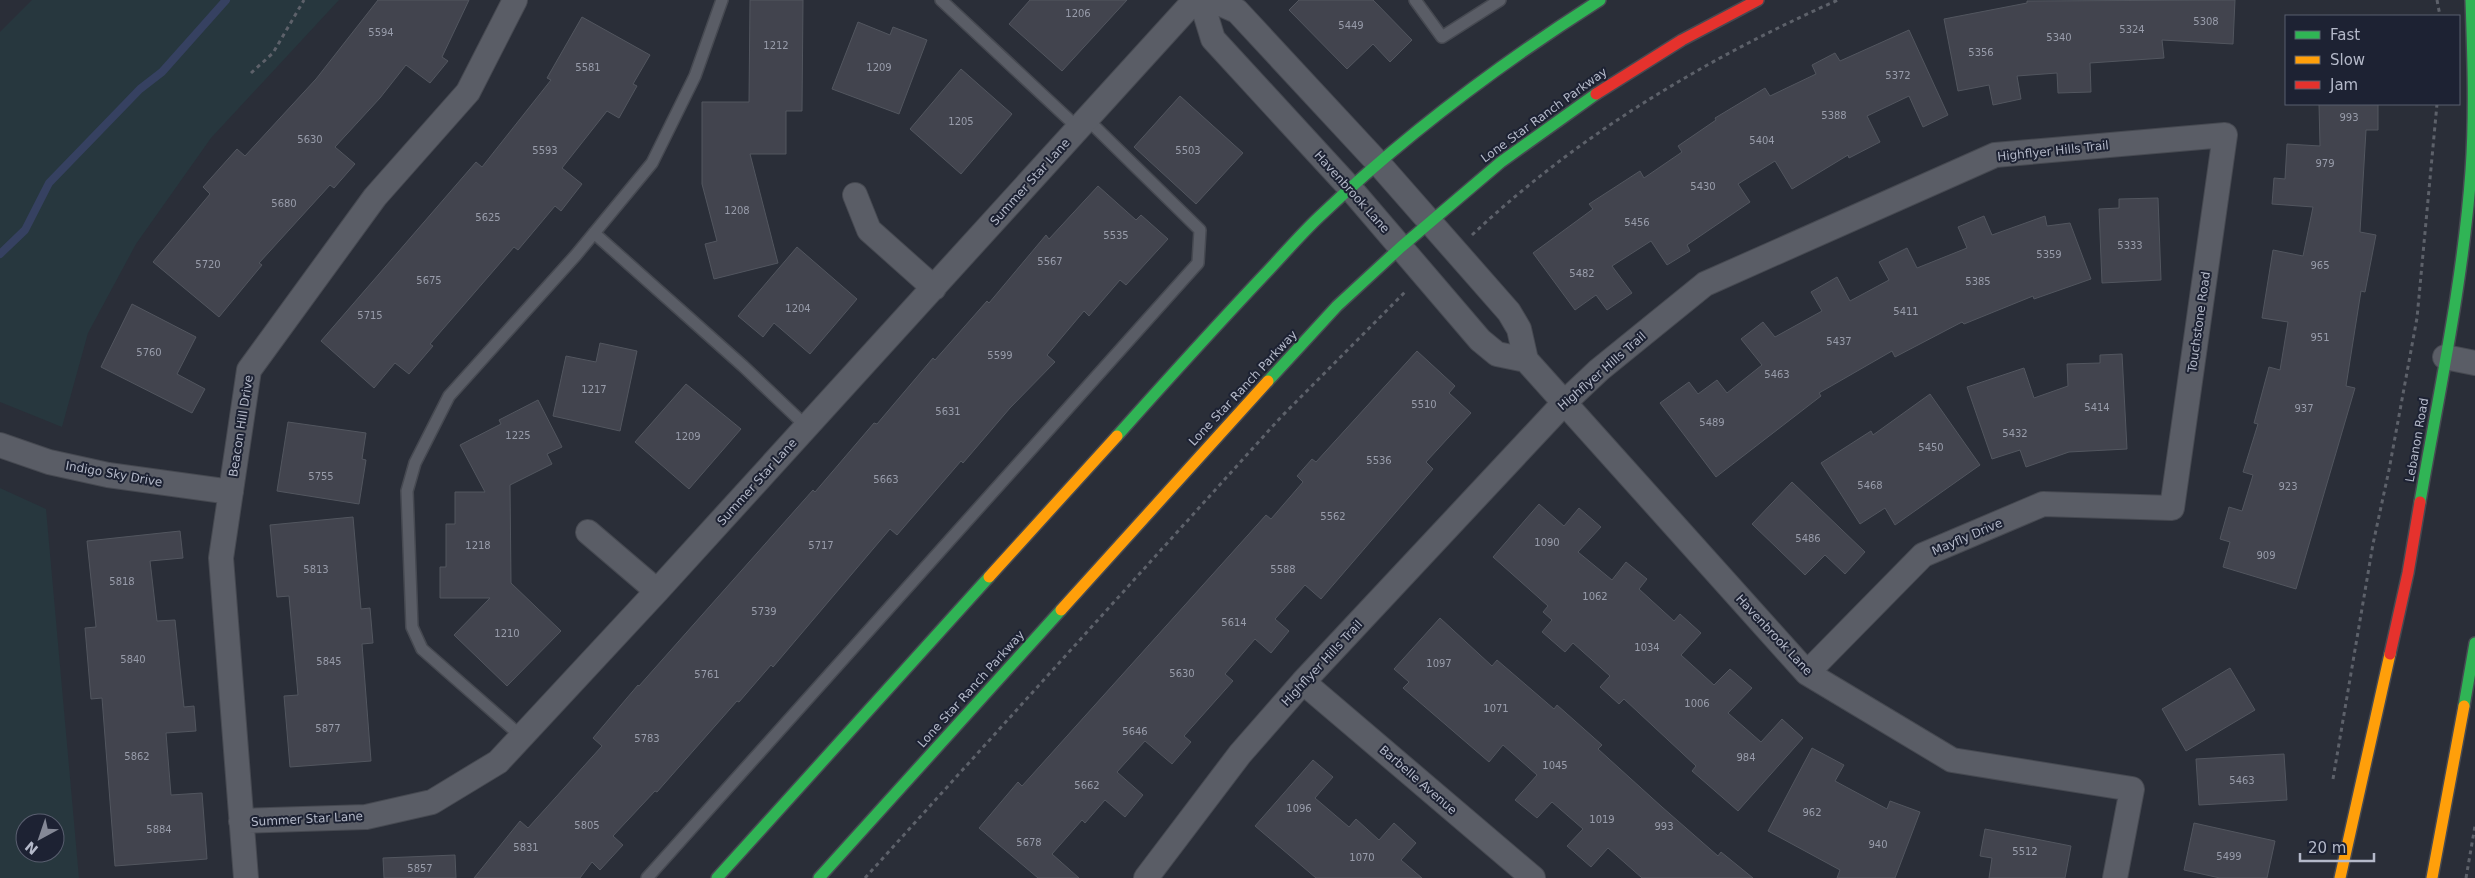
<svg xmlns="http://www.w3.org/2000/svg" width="2475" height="878" font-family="'DejaVu Sans',sans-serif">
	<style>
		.green { fill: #27373e; fill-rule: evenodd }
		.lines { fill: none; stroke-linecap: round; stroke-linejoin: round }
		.stream { stroke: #364161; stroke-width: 8 }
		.building { fill: #42444e; stroke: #52565f }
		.lane-casing { stroke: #464951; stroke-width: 14 }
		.street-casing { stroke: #464951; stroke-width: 26 }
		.fast-casing { stroke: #464951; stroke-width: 14 }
		.slow-casing { stroke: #464951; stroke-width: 14 }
		.jam-casing { stroke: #464951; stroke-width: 14 }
		.path { stroke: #5d616a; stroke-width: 3; stroke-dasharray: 4 4; stroke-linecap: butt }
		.lane { stroke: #5a5d66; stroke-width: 11 }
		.street { stroke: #5a5d66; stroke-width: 24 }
		.fast { stroke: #30b455; stroke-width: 11 }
		.slow { stroke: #ff9f0a; stroke-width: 11 }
		.jam { stroke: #e5322d; stroke-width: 11 }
		.labels { text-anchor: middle; stroke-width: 4; stroke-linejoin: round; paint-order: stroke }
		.number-label { font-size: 10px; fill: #989caa }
		.street-label { font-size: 12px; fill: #b4b9c9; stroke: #1d2233 }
	</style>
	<rect width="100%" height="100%" fill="#2a2e38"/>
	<path class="green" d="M32,0H339L211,138L136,244L88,333L62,427L0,402V32Z
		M0,488L46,509L79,878H0ZM25,823H55V853H25Z"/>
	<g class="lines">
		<path class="stream" d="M0,254L25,230L49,183L140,89L162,72L226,0"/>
	</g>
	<path class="building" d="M378,0H469L442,57L448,61L430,83L406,65L380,98L335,147L355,164L334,188L330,185L259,263L262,265L219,317L153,262L210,194L203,187L237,149L245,156L316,79Z
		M750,0H803L802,111H786V154H750L778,263L714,279L705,244L717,241L702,184V102H749Z
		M1030,0H1127L1062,71L1009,24Z
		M1299,0H1373L1412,40L1390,62L1373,44L1347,69L1289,10Z
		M2235,0L2233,44L2162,40L2164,58L2090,63L2091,92L2058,93L2057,73L2017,76L2021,99L1993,105L1989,85L1958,91L1944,19L2027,3V1Z
		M582,17L650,55L633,84L637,86L619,118L607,111L562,168L582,184L561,211L555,206L518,250L514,247L430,344L433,346L409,374L395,363L374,388L321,341L476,162L482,167L551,80L547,78Z
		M858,22L890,35L893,27L927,40L899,114L832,89Z
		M1909,30L1948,115L1923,127L1909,96L1867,116L1880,142L1849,158L1848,155L1792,189L1775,161L1738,184L1750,202L1687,245L1690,251L1667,265L1651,241L1612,266L1632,293L1607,310L1596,295L1575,310L1533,253L1593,209L1589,204L1640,171L1644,178L1682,152L1678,146L1716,120L1715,118L1765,88L1770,96L1816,74L1812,65L1835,53L1840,61Z
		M961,69L1012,114L961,174L910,129Z
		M1180,96L1243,153L1196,204L1134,147Z
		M2319,104H2378V130H2366L2360,232L2376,235L2365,292L2361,291L2346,386L2355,388L2296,589L2223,567L2230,542L2220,539L2229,507L2242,511L2253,475L2243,472L2258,424L2254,423L2269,367L2280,370L2288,322L2262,318L2273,250L2303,256L2313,207L2272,204L2274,178L2285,179L2287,144L2320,146Z
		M1098,186L1136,220L1141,215L1168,239L1126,285L1120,280L1089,316L1084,311L1047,355L1055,362L1010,408L963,463L961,461L897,535L890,529L773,667L771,665L739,702L737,701L657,792L655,791L613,836L623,845L600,870L592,862L580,878H474L520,821L528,828L602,746L593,738L638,685L639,686L813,490L815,492L874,423L877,424L933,358L935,360L987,301L989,303L1046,235L1049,239Z
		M2158,198L2161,280L2102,283L2099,209L2119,208V199Z
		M1984,216L1992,235L2045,216L2047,226L2070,223L2091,279L2034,299L2033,296L1964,324L1962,322L1895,357L1892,351L1819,393L1821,396L1716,477L1660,403L1689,382L1698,394L1717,380L1727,393L1762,365L1741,339L1763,322L1775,337L1822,311L1811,292L1837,277L1850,301L1889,280L1879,262L1907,248L1917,268L1967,248L1958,227Z
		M797,247L857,299L810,354L774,323L763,337L738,316Z
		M132,304L196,337L177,374L205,389L192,413L101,367Z
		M600,343L637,351L620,431L553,416L566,356L596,362Z
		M1417,351L1455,386L1449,393L1471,413L1426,462L1433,469L1321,599L1305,585L1275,619L1289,631L1271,653L1255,639L1225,674L1233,681L1184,736L1191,742L1172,764L1145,741L1117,772L1143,795L1125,817L1105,800L1085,823L1082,820L1052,854L1079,878H1038L979,828L1018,782L1022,786L1266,515L1271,519L1303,482L1297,476L1312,459L1316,462Z
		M2122,354L2127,449L2069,452L2026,467L2020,450L1992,459L1967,387L2024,368L2034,398L2068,386L2067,364L2100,363V355Z
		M686,384L741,429L689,489L635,442Z
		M1930,394L1980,465L1895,525L1885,508L1860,524L1821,463L1871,431L1873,435Z
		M538,400L562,447L547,454L552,464L510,485L511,583L561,631L507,686L454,635L490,598H440V567H446V524H455V492H485L460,445L501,424L499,420Z
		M288,422L366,433L362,459L366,460L359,504L277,491Z
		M1792,482L1865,552L1845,574L1825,555L1805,575L1752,524Z
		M1539,504L1564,526L1579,508L1601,527L1578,552L1612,580L1626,562L1647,579L1639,589L1674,621L1680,614L1701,633L1681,655L1714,685L1730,669L1752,688L1728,713L1761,742L1782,719L1803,738L1738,811L1692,771L1696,766L1624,699L1619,704L1600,687L1610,676L1573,643L1565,652L1542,632L1552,620L1543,612L1548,606L1493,557Z
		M353,517L361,609L370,608L373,643L362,644L371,761L290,767L284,696L298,695L289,596L277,597L270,525Z
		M180,531L183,558L150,561L157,621L175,620L184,707L194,706L196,731L166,733L171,795L202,793L207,859L115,866L102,698L91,699L85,628L96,627L87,541Z
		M1440,618L1492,666L1497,660L1554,709L1557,705L1602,745L1598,749L1662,807L1718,856L1721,852L1753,878H1642L1608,848L1591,867L1567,846L1583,829L1552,802L1537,818L1515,800L1537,775L1503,745L1489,762L1403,688L1409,682L1394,669Z
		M2230,668L2255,710L2186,751L2162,709Z
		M1812,748L1844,765L1835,781L1887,809L1890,801L1920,812L1895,878H1837L1840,870L1768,831Z
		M2284,754L2287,800L2199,805L2196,759Z
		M1313,760L1333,777L1315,798L1349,827L1356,819L1379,840L1394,823L1416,843L1401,860L1422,878H1316L1255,826Z
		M2194,823L2275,841L2267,878H2220L2184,870Z
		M1985,829L2071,846L2065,878H1989L1992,858L1980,856Z
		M455,855L456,878H384L383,858Z"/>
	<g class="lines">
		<defs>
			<path id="lane" d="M941,0L1078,128
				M1415,0L1442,37L1500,0
				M594,233L743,366L807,427
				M522,737L422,649L412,627L407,491L415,463L449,396L576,255L652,163L695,76L722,0
				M647,878L1198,263L1200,230L1087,119"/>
			<path id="street" d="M1201,0L1213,39L1350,188L1480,340L1497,354L1526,360
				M1212,0L1237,11L1379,164L1509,312L1519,329L1526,360L1807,673L1952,760L2132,789L2115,878
				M855,195L869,230L934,288
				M2445,357L2475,363
				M0,445L49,462L108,475L231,492
				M588,532L657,591
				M1303,682L1533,878
				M241,821L366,817L432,802L498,762L657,591L1195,0
				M246,878L221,558L249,370L375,197L468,92L515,0
				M1146,878L1240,754L1303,682L1564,403L1599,370L1705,284L1995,155L2225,135L2172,508L2043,504L1923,555L1807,673"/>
			<path id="fast" d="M1268,381L1337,306L1401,247L1501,162L1596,94
				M1117,436C1166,381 1215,327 1265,274C1283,255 1300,235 1319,217C1405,135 1501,63 1600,0
				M2420,502C2439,392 2463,282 2471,171C2475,114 2473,57 2471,0
				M2464,706L2475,643
				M717,878L989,577
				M819,878L1061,610"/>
			<path id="slow" d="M989,577L1117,436
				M1061,610L1268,381
				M2340,878L2390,654
				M2432,878L2464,706"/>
			<path id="jam" d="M1596,94L1682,40L1758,0
				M2390,654L2408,573L2420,502"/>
		</defs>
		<use href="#lane" class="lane-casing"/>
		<use href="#street" class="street-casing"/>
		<use href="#fast" class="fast-casing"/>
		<use href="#slow" class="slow-casing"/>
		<use href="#jam" class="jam-casing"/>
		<path class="path" d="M2437,0L2440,16
			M251,73L273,53L304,0
			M1472,235C1578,135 1705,59 1838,0
			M2333,779L2373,544L2389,470L2417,318L2437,104
			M865,878L1281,417L1407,290
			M2466,878L2475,826"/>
		<use href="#lane" class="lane"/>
		<use href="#street" class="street"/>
		<use href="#fast" class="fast"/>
		<use href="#slow" class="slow"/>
		<use href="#jam" class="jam"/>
	</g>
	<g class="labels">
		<g class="number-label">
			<text x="1078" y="17">1206</text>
			<text x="2206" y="25">5308</text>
			<text x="1351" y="29">5449</text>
			<text x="2132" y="33">5324</text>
			<text x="381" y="36">5594</text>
			<text x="2059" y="41">5340</text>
			<text x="776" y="49">1212</text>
			<text x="1981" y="56">5356</text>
			<text x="588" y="71">5581</text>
			<text x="879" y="71">1209</text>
			<text x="1898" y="79">5372</text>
			<text x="1834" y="119">5388</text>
			<text x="2349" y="121">993</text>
			<text x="961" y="125">1205</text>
			<text x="310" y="143">5630</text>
			<text x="1762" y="144">5404</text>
			<text x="545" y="154">5593</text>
			<text x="1188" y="154">5503</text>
			<text x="2325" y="167">979</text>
			<text x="1703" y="190">5430</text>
			<text x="284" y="207">5680</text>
			<text x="737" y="214">1208</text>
			<text x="488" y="221">5625</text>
			<text x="1637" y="226">5456</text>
			<text x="1116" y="239">5535</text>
			<text x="2130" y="249">5333</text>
			<text x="2049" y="258">5359</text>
			<text x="1050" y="265">5567</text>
			<text x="208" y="268">5720</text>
			<text x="2320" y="269">965</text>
			<text x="1582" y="277">5482</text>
			<text x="429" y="284">5675</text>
			<text x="1978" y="285">5385</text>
			<text x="798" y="312">1204</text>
			<text x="1906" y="315">5411</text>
			<text x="370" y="319">5715</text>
			<text x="2320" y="341">951</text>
			<text x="1839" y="345">5437</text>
			<text x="149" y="356">5760</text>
			<text x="1000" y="359">5599</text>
			<text x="1777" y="378">5463</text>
			<text x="594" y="393">1217</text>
			<text x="1424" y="408">5510</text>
			<text x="2097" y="411">5414</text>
			<text x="2304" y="412">937</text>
			<text x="948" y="415">5631</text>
			<text x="1712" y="426">5489</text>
			<text x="2015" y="437">5432</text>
			<text x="518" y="439">1225</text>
			<text x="688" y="440">1209</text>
			<text x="1931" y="451">5450</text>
			<text x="1379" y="464">5536</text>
			<text x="321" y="480">5755</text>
			<text x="886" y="483">5663</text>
			<text x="1870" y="489">5468</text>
			<text x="2288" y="490">923</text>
			<text x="1333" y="520">5562</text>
			<text x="1808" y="542">5486</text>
			<text x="1547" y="546">1090</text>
			<text x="478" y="549">1218</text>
			<text x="821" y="549">5717</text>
			<text x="2266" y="559">909</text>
			<text x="316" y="573">5813</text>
			<text x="1283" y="573">5588</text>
			<text x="122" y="585">5818</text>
			<text x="1595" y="600">1062</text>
			<text x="764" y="615">5739</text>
			<text x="1234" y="626">5614</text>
			<text x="507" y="637">1210</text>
			<text x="1647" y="651">1034</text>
			<text x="133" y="663">5840</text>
			<text x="329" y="665">5845</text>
			<text x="1439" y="667">1097</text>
			<text x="1182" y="677">5630</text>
			<text x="707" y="678">5761</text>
			<text x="1697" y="707">1006</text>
			<text x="1496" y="712">1071</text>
			<text x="328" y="732">5877</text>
			<text x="1135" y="735">5646</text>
			<text x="647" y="742">5783</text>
			<text x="137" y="760">5862</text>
			<text x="1746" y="761">984</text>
			<text x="1555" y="769">1045</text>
			<text x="2242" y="784">5463</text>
			<text x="1087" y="789">5662</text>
			<text x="1299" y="812">1096</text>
			<text x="1812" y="816">962</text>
			<text x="1602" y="823">1019</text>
			<text x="587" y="829">5805</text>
			<text x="1664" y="830">993</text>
			<text x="159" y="833">5884</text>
			<text x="1029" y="846">5678</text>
			<text x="1878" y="848">940</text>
			<text x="526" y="851">5831</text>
			<text x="2025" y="855">5512</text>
			<text x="2229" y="860">5499</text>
			<text x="1362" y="861">1070</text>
			<text x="420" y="872">5857</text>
		</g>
		<g class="street-label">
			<text transform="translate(1544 115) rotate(-36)" y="4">Lone Star Ranch Parkway</text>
			<text transform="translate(2053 151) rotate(-6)" y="4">Highflyer Hills Trail</text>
			<text transform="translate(1030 182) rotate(-48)" y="4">Summer Star Lane</text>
			<text transform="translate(1352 192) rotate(48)" y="4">Havenbrook Lane</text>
			<text transform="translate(2199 322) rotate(-82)" y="4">Touchstone Road</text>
			<text transform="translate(1602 371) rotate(-41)" y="4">Highflyer Hills Trail</text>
			<text transform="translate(1243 388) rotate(-47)" y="4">Lone Star Ranch Parkway</text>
			<text transform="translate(241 426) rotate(-81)" y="4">Beacon Hill Drive</text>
			<text transform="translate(2417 440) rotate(-80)" y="4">Lebanon Road</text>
			<text transform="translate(114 474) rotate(10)" y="4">Indigo Sky Drive</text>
			<text transform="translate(757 482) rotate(-48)" y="4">Summer Star Lane</text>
			<text transform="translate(1967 537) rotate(-23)" y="4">Mayfly Drive</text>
			<text transform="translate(1774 635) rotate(47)" y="4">Havenbrook Lane</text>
			<text transform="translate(1322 663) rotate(-47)" y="4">Highflyer Hills Trail</text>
			<text transform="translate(971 689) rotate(-48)" y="4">Lone Star Ranch Parkway</text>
			<text transform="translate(1418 780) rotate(41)" y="4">Barbelle Avenue</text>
			<text transform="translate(307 819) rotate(-3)" y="4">Summer Star Lane</text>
		</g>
	</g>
	<rect x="2285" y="15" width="175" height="90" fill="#1d2233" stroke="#595e6f"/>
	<rect x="2295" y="31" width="25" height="8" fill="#30b455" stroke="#595e6f"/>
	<text x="2330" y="40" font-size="15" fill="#b4b9c9">Fast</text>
	<rect x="2295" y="56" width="25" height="8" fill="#ff9f0a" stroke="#595e6f"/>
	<text x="2330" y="65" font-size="15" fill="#b4b9c9">Slow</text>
	<rect x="2295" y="81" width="25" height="8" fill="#e5322d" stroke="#595e6f"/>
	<text x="2330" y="90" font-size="15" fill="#b4b9c9">Jam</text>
	<g transform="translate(40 838) rotate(220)"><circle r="24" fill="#1d2233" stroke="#595e6f"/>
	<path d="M0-4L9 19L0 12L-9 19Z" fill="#848896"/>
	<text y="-8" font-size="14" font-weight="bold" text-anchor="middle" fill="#b4b9c9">N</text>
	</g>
	<path d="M2300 853v8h74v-8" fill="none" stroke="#b4b9c9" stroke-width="2.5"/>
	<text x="2308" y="853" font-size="15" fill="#b4b9c9" stroke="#1d2233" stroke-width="4" paint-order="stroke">20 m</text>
</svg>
